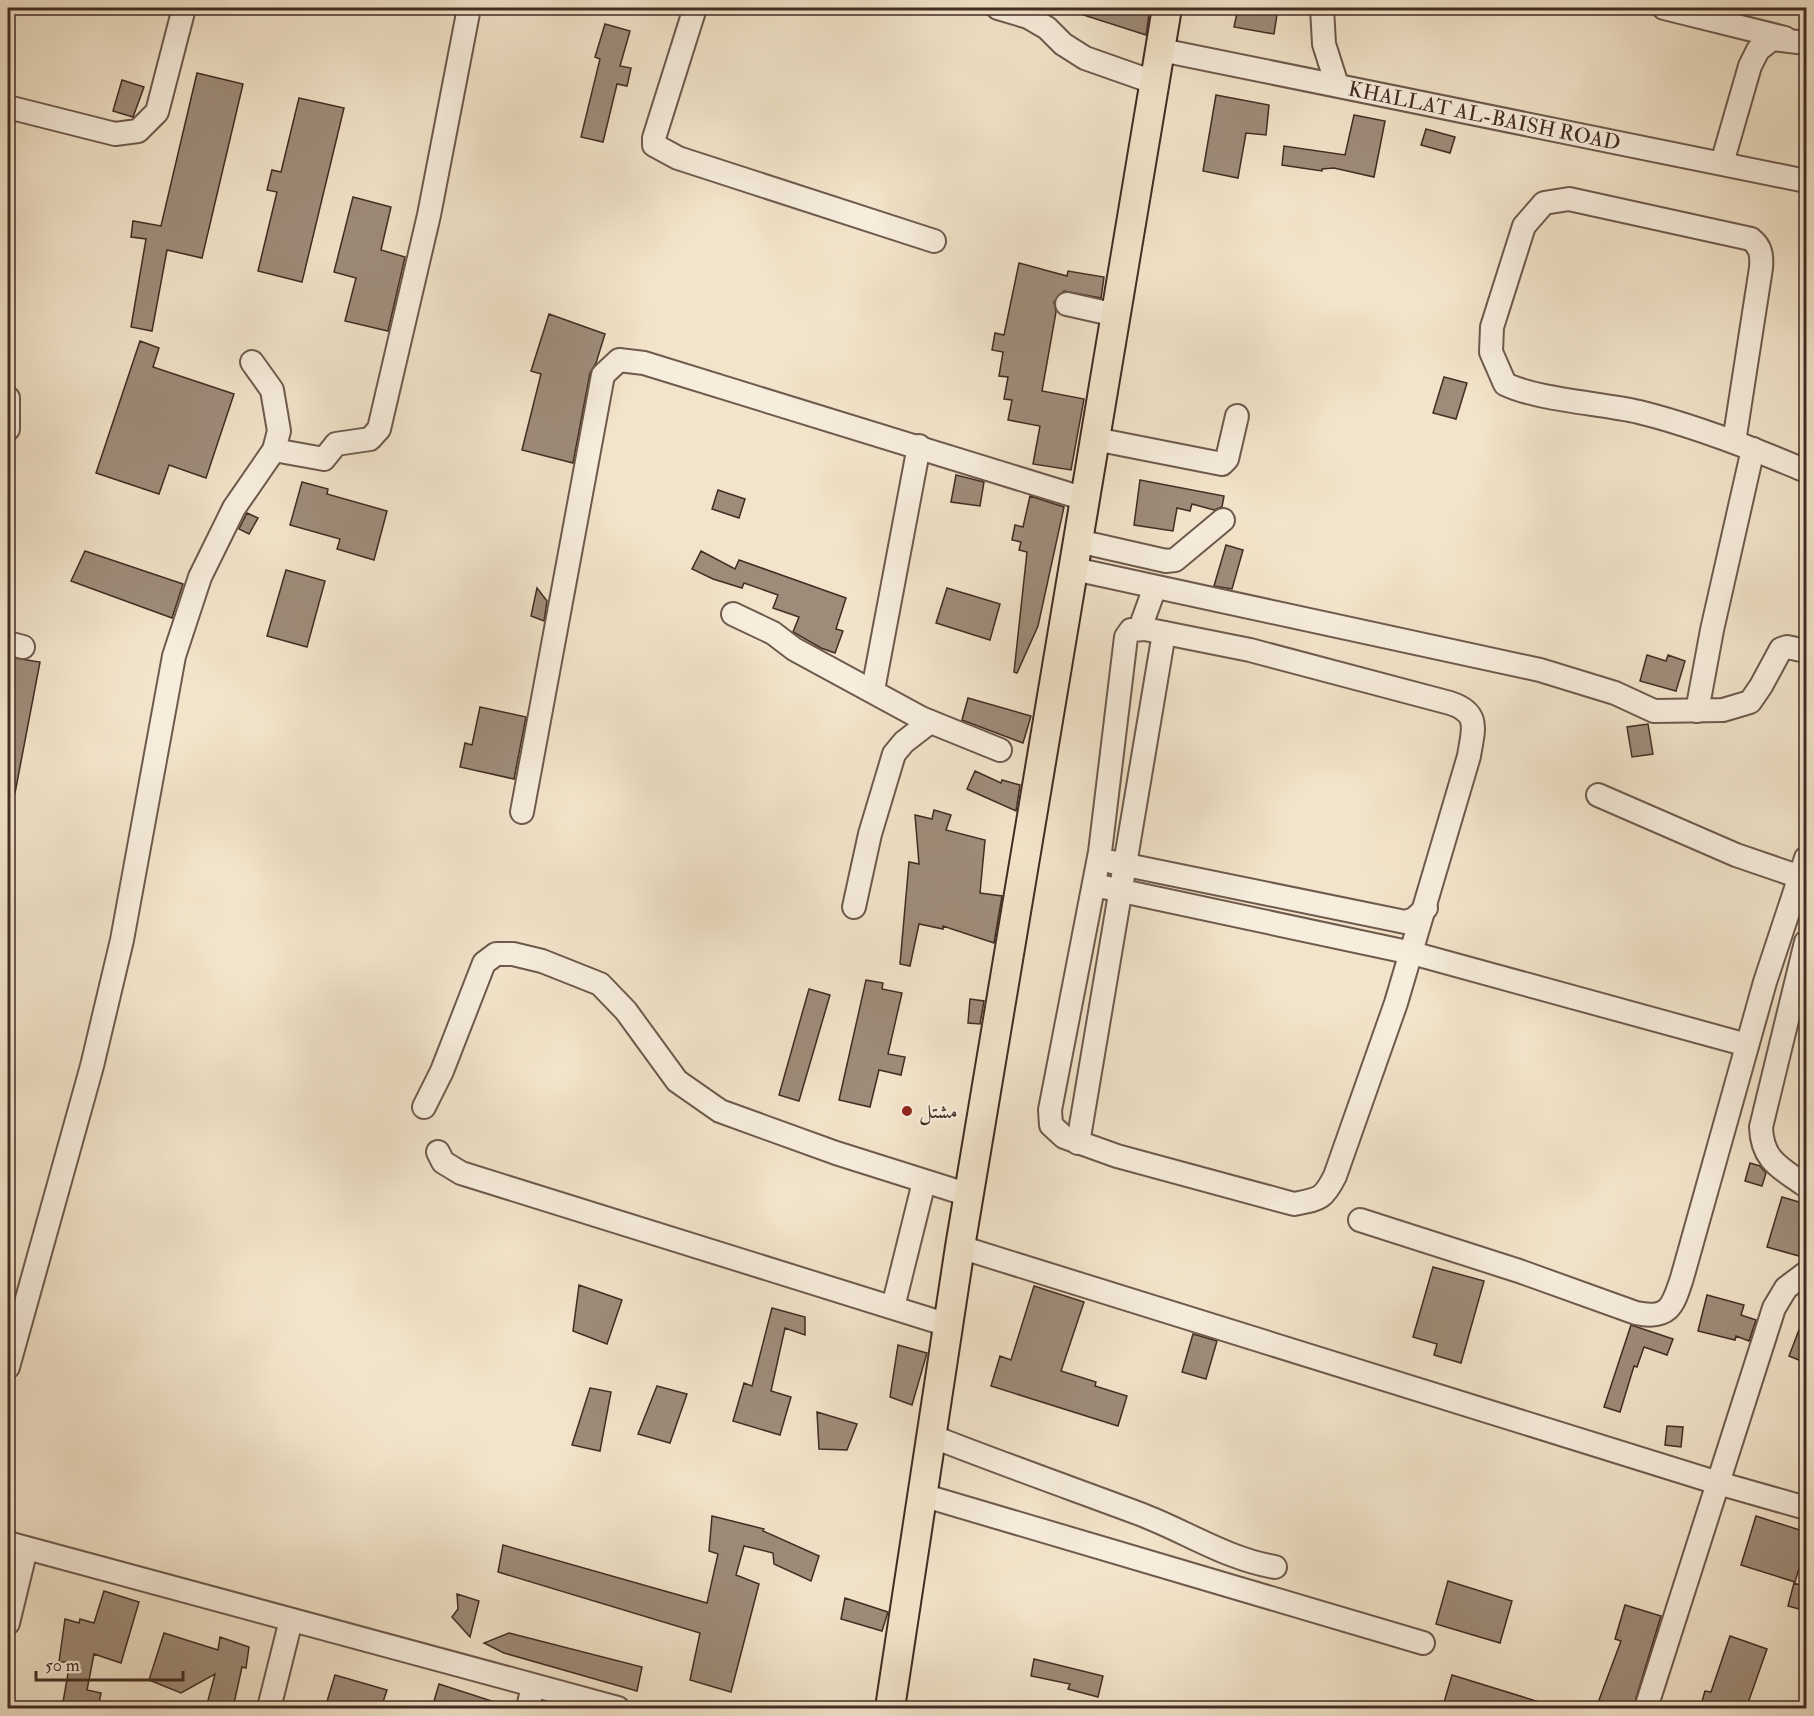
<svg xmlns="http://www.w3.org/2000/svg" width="1814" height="1716" font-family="'IM FELL Double Pica',Amiri,serif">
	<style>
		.building { fill: #9e8c7a; stroke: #422c23; stroke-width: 1.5 }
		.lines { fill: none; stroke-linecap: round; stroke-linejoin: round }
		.minor-casing { stroke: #6e5a4d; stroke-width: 26 }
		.major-casing { stroke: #422c23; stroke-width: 32 }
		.minor { stroke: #f7eddd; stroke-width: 22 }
		.major { stroke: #f2e4ca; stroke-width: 28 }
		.poi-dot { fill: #8f2418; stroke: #f7eddd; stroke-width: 2 }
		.labels { text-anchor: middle; stroke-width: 4.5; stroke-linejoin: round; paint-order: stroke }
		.street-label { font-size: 21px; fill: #422c23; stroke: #f7eddd }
		.poi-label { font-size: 21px; fill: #422c23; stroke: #f7eddd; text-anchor: start }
	</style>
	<rect width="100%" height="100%" fill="#f2e4ca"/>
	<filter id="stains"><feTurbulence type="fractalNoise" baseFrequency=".00333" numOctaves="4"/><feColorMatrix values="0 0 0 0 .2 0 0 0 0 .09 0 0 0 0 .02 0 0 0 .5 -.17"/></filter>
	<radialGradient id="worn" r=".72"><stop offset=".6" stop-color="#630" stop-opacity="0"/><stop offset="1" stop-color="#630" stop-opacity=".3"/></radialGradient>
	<path class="building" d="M1071,8H1150L1146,35L1071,11Z
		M1238,8H1278L1274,34L1234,27Z
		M605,24L630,31L620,66L631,68L627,86L617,84L603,142L581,137L600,59L595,57Z
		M197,73L243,84L202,258L167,250L152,331L131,327L146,239L131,237L133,221L161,226Z
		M122,80L144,87L133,117L113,111Z
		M1216,95L1269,105L1266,135L1246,133L1238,178L1203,171Z
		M299,98L344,108L302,282L258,271L277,192L267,190L272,170L281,172Z
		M1354,115L1385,121L1374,177L1334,168L1322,169V171L1282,165L1284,146L1345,155Z
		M1426,129L1455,137L1450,153L1421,145Z
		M353,197L391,207L381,250L405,257L388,331L345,321L356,278L334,272Z
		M1019,263L1067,276L1068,271L1104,277L1101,298L1064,291L1054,302L1056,312L1042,391L1084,399L1071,470L1033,464L1040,426L1008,420L1012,400L1004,399L1008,377L999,376L1003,352L992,350L995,333L1004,335Z
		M549,314L605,334L596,363L590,373L573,463L522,450L541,374L531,371Z
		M140,341L159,348L153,367L234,394L206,478L169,465L159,494L96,473Z
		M1444,377L1467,383L1456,419L1433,413Z
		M956,475L984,482L980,506L951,502Z
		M1140,480L1224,496L1222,507L1214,510L1192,504L1190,511L1177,508L1173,531L1134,525Z
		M302,482L328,489L327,494L387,511L374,560L337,549L340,539L290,525Z
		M718,490L745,499L739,518L712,509Z
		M1030,496L1064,507L1038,626L1017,673L1014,672L1027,552L1019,550L1021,542L1012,540L1015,525L1023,527Z
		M247,513L258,518L249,534L239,529Z
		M1226,545L1243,550L1232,589L1214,586Z
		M85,551L183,584L172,618L71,581Z
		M701,551L735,569L739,560L846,598L836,629L843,631L835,653L821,648L793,632L799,617L773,608L778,595L744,583L742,588L713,579L692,569Z
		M286,570L325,581L307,647L267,636Z
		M537,588L547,601L544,621L531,616Z
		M947,588L1000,604L990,640L936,623Z
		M1647,655L1666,661L1668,655L1685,661L1676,691L1640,681Z
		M8,657L40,662L15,793H8Z
		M968,698L1031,716L1023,743L962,720Z
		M480,707L526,717L514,779L460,767L465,743L472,745Z
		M1648,724L1653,754L1632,757L1627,727Z
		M975,771L1001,783L1002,780L1020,785L1016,811L967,789Z
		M934,810L951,815L946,830L985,840L980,893L1002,896L994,943L943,926V929L919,924L910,966L900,964L909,862L919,864L915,815L932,819Z
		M866,980L883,983L882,989L902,993L888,1054L905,1057L901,1075L879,1070L870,1107L839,1100Z
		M809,989L830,995L799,1101L779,1095Z
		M970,999L984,1001L980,1024L968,1023Z
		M1750,1163L1760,1166L1766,1173L1762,1186L1745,1181Z
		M1782,1197L1806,1204V1258L1767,1247Z
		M1433,1267L1484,1281L1461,1363L1434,1355L1437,1344L1413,1337Z
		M579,1285L622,1300L607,1344L573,1331Z
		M1034,1286L1084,1302L1061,1371L1096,1382L1095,1386L1127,1396L1118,1426L991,1386L1000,1356L1011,1360Z
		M1707,1295L1744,1305L1741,1315L1756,1320L1749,1341L1736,1336L1735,1340L1698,1331Z
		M772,1308L805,1317V1335L785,1328L771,1391L791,1397L780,1435L733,1421L744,1383L752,1386Z
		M1805,1314H1806V1363L1789,1356Z
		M1631,1325L1673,1339L1667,1355L1644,1347L1637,1367L1634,1366L1620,1412L1604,1407Z
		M1193,1334L1217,1341L1206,1379L1182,1372Z
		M898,1345L927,1353L912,1405L890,1397Z
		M657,1386L687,1394L670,1443L638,1434Z
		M590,1388L611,1392L600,1451L572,1445Z
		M817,1412L857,1424L847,1450L819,1449Z
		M1667,1426L1683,1427L1681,1447L1665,1445Z
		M712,1516L764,1529L763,1531L819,1556L811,1581L774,1564L773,1553L744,1546L736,1575L759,1584L731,1692L690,1680L700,1633L498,1572L503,1545L707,1603L718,1554L709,1551Z
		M1756,1516L1806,1532V1545L1795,1582L1741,1565Z
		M1448,1581L1512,1601L1500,1643L1436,1624Z
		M1794,1583L1806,1587V1611L1788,1606Z
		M104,1591L139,1602L121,1663L94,1654L87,1690L101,1693L98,1708H62L70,1662H59L65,1619L79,1623L80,1619L94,1623Z
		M457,1594L479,1601L470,1637L452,1617L458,1609Z
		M845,1598L888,1612L882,1631L841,1619Z
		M1625,1605L1661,1616L1633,1708H1622L1599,1700L1621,1641L1615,1639Z
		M164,1633L218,1650L220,1637L249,1647L246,1668L242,1667L233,1708H206L215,1674L181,1693L149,1680Z
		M509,1633L642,1667L637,1691L504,1653L484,1643Z
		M1730,1636L1767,1649L1748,1703L1751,1704V1708H1700L1705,1691L1711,1692Z
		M1034,1659L1103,1676L1098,1697L1068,1689L1070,1684L1031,1676Z
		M335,1675L387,1690L381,1708H325Z
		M1452,1675L1549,1705L1548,1708H1452L1443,1706Z
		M439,1684L504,1705V1708H432Z"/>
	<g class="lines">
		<defs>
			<g id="minor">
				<path d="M695,8L654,138V145L678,158L934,241"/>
				<path d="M998,8L1028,17L1047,28L1063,44L1085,58L1156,83"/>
				<path d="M1322,8L1324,44L1337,85"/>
				<path d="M1664,8L1785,38"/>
				<path id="s1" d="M1161,50L1806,181"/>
				<path d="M8,107L115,134L138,131L157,112L184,8"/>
				<path d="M1722,163L1750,66L1758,50L1772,39L1806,43"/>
				<path d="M1067,304L1116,315"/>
				<path d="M8,398V429"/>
				<path d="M1095,439L1222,464L1227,459L1237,416"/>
				<path d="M1734,442L1761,268C1762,255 1761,247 1751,239L1569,199L1544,203L1524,226L1492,327L1491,352L1505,384C1538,400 1600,403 1639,412C1696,426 1752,448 1806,471"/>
				<path d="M274,450L324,459L336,444L370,439L379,429L429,215L469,8"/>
				<path d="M1078,541L1166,561L1175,560L1223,520"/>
				<path d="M1074,569L1540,670L1615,693L1654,711L1723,710L1750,702L1761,686L1781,649L1787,647L1806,651"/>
				<path d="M733,614L773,633L794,649L921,718L1000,750"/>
				<path d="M1145,629L1131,630L1126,637L1100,852L1050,1110L1051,1125L1064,1137L1117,1156L1294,1204C1319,1199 1323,1200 1335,1176L1396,1003L1469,756C1473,730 1481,713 1450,703L1250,650L1145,629L1143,620L1155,587"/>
				<path d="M8,643L23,647"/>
				<path d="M873,690L919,446"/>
				<path d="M1697,711L1712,630L1753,449"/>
				<path d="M1598,795L1736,855L1806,879"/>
				<path d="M522,812L603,375L619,360L644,363L1085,499"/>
				<path d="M1112,862L1405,922L1414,919L1426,908"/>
				<path d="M1094,885L1412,953L1747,1045"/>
				<path d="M854,907L870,834L894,754L904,742L930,722"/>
				<path d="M1806,942L1761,1127C1762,1161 1781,1168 1806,1186"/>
				<path d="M424,1107L442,1071L484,963L496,954H513L542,961L600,984L626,1011L677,1081L720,1111L836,1153L969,1195"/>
				<path d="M1078,1143L1164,633"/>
				<path d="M438,1152L443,1162L461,1173L948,1325"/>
				<path d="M1360,1220L1519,1271L1636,1313C1669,1320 1673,1306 1682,1278L1765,982L1806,858"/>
				<path d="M960,1247L1718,1483L1806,1508"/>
				<path d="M893,1307L924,1182"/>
				<path d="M8,1367L92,1066L122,940L174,656L200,577L234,508L274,450L279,431L272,390L252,362"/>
				<path d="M931,1436C1000,1463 1070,1488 1140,1514C1185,1531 1227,1559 1275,1567"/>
				<path d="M922,1495L1423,1643"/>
				<path d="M8,1543L618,1708"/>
				<path d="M8,1623L26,1549"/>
				<path d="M269,1708L291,1620"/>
				<path d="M528,1708L533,1686"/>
				<path d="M1646,1708L1774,1308L1786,1288L1806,1273"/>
			</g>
			<path id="major" d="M890,1708L960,1247L1167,8"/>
		</defs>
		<use href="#minor" class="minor-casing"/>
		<use href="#major" class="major-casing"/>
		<use href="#minor" class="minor"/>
		<use href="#major" class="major"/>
	</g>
	<circle class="poi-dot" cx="907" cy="1111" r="6"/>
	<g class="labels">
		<g class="street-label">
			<text dy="7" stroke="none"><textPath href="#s1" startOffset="330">KHALLAT AL-BAISH ROAD</textPath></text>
		</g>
		<g class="poi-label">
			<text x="919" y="1118">مشتل</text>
		</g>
	</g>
	<rect width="1814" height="1716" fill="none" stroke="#f2e4ca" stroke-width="30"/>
	<rect x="9" y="9" width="1796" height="1698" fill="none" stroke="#422c23" stroke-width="3"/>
	<rect x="15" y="15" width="1784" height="1686" fill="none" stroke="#422c23" stroke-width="1.5"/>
	<path d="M36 1671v9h147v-9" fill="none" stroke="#422c23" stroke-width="3"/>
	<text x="45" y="1671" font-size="18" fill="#422c23" stroke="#f7eddd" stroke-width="4.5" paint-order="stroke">50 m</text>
	<rect width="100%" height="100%" filter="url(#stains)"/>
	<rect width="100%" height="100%" fill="url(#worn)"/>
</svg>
